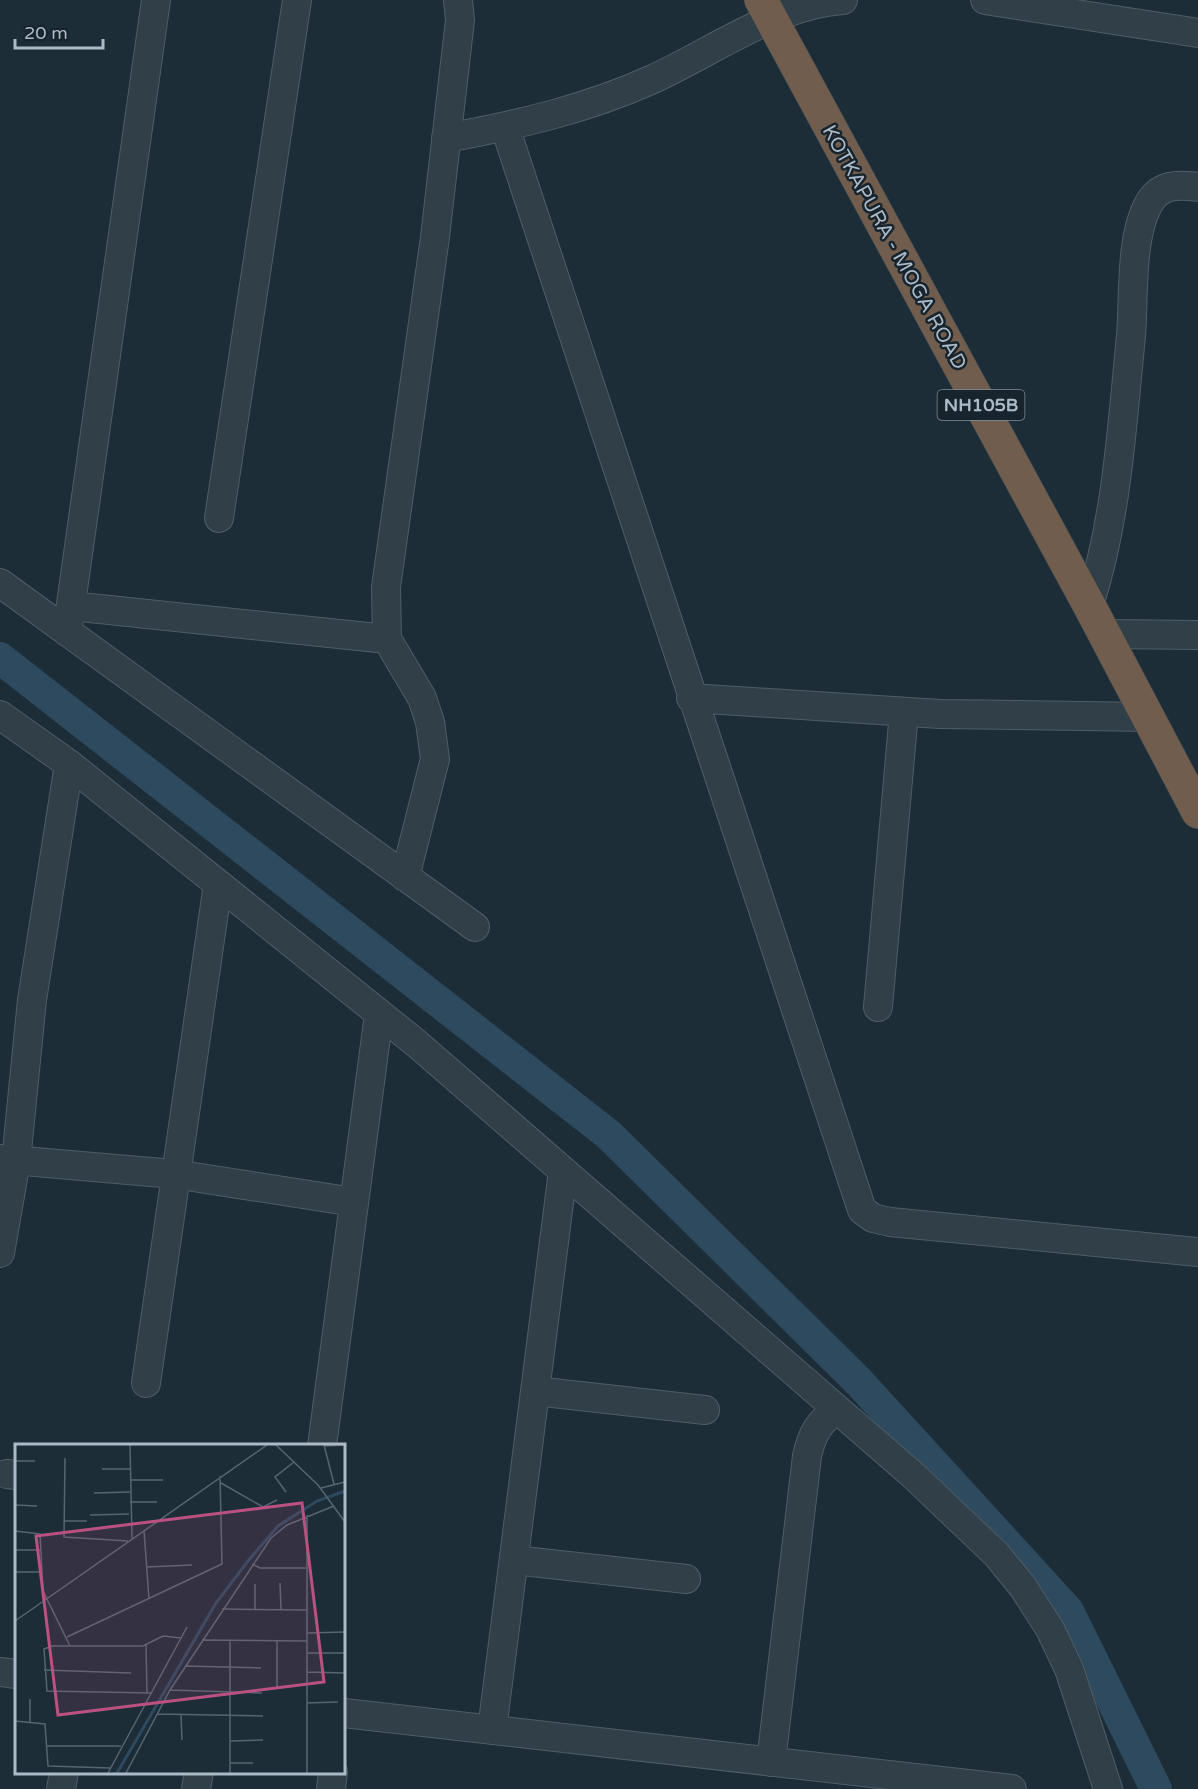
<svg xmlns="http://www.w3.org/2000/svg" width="1198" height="1789" font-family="'Varela Round',sans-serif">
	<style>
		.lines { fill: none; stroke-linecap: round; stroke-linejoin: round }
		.canal { stroke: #2d4a5f; stroke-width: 32 }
		.street-casing { stroke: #4f5d67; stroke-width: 30 }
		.highway-casing { stroke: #3c4a53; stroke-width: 34 }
		.street { stroke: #313f49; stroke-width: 28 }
		.highway { stroke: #705d4d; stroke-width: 33 }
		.labels { text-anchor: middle; stroke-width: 5; stroke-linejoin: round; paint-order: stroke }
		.shield { fill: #17242d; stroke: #7f8d98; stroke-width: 1.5 }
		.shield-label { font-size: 18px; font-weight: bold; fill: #abbac6 }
		.street-label { font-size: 20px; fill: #abbac6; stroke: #17242d }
		.inset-river { fill: none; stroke: #2d4a5f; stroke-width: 3 }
		.inset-road { fill: none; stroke: #566571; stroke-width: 1.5 }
		.view { fill: #ba5180; fill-opacity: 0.15; stroke: #ba5180; stroke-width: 3 }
		.inset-edge { fill: none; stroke: #abbac6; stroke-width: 3 }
	</style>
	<rect width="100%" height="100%" fill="#1d2d38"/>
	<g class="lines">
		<path class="canal" d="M0,658L609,1135L859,1382L1068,1611L1156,1789"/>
		<defs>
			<path id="street" d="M985,0L1198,33
				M505,127L862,1210L873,1218L890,1222L1198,1252
				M446,138C517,125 587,109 653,79C712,52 778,4 843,0
				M219,518L297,0
				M0,583L475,927
				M1089,605C1117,519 1122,425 1131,336C1134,298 1130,239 1148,205C1159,184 1177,184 1198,187
				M71,606L387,639
				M67,632L156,0
				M1105,634L1198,635
				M691,698L940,714L1149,717
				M0,715L69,764L416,1043L914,1476L997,1555L1023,1587L1050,1629L1069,1669L1108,1789
				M405,877L435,759L430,722L422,698L387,639L386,587L435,237L460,20L458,0
				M878,1007L904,712
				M0,1159L174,1174L354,1202
				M0,1253L16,1161L32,1000L69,764
				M146,1383L218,884
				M535,1391L705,1410
				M322,1446L379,1014
				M7,1474L16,1475
				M514,1560L686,1579
				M0,1672L16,1674
				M344,1713L1012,1789
				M492,1730L563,1171
				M771,1762L807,1456C812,1434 818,1423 837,1409
				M61,1789L64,1772
				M196,1789L199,1772
				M331,1789L333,1772"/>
			<path id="highway" d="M761,0L1089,605L1198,812"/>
		</defs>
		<use href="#street" class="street-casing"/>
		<use href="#highway" class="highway-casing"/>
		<use href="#street" class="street"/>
		<use href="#highway" class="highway"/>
	</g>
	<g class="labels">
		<rect class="shield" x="937.5" y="390" width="87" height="30" rx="4.5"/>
		<g class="shield-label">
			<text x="981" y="411">NH105B</text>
		</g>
		<g class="street-label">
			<text transform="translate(895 247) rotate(61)" y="7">KOTKAPURA - MOGA ROAD</text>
		</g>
	</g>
	<g transform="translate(15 1444)">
		<rect width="330" height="330" fill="#1d2d38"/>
		<path class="inset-river" d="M102,329L201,159L233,117L263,82L302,57L330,47"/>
		<path class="inset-road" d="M115,1L117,94M261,1L303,41L330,78M309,1L319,40M309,2L330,1M50,14L49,93L113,97M0,17H20M87,25H115M115,36H148M206,39L248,63L262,56M306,44L330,38M271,48L260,33L279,18M79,49L115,48M115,58H142M0,61L22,62M75,71L114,70M292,71V329M49,77H72M129,86L134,155M0,87L25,90L28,147L55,202M0,106H25M237,120L245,124H291M132,123L177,121M0,128H24M265,139L266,165M240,140V165M207,165L292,166M0,177L252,1M292,189L330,188M52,193L207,120L205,32M187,196L292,197M215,196V329M262,196V243M131,201L132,249M292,209H330M170,222L246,224M29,226L116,229M292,228L330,229M155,246L247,249M136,249L32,247L29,205L37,202H128L148,192L166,194M292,259L323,258M142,270L248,272M166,271L167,296M0,277L30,280L33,322L95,324M15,278V255M215,297L248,296M31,302H106M215,319H238M93,329L172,183M111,329L155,246L256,94L272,81L319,62"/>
		<path class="view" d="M287,59L309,238L43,271L21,92Z"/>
		<rect width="330" height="330" class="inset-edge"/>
	</g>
	<path d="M15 39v9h88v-9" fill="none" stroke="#abbac6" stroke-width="3"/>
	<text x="24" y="39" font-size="18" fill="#abbac6" stroke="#17242d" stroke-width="4.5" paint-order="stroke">20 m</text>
</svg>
